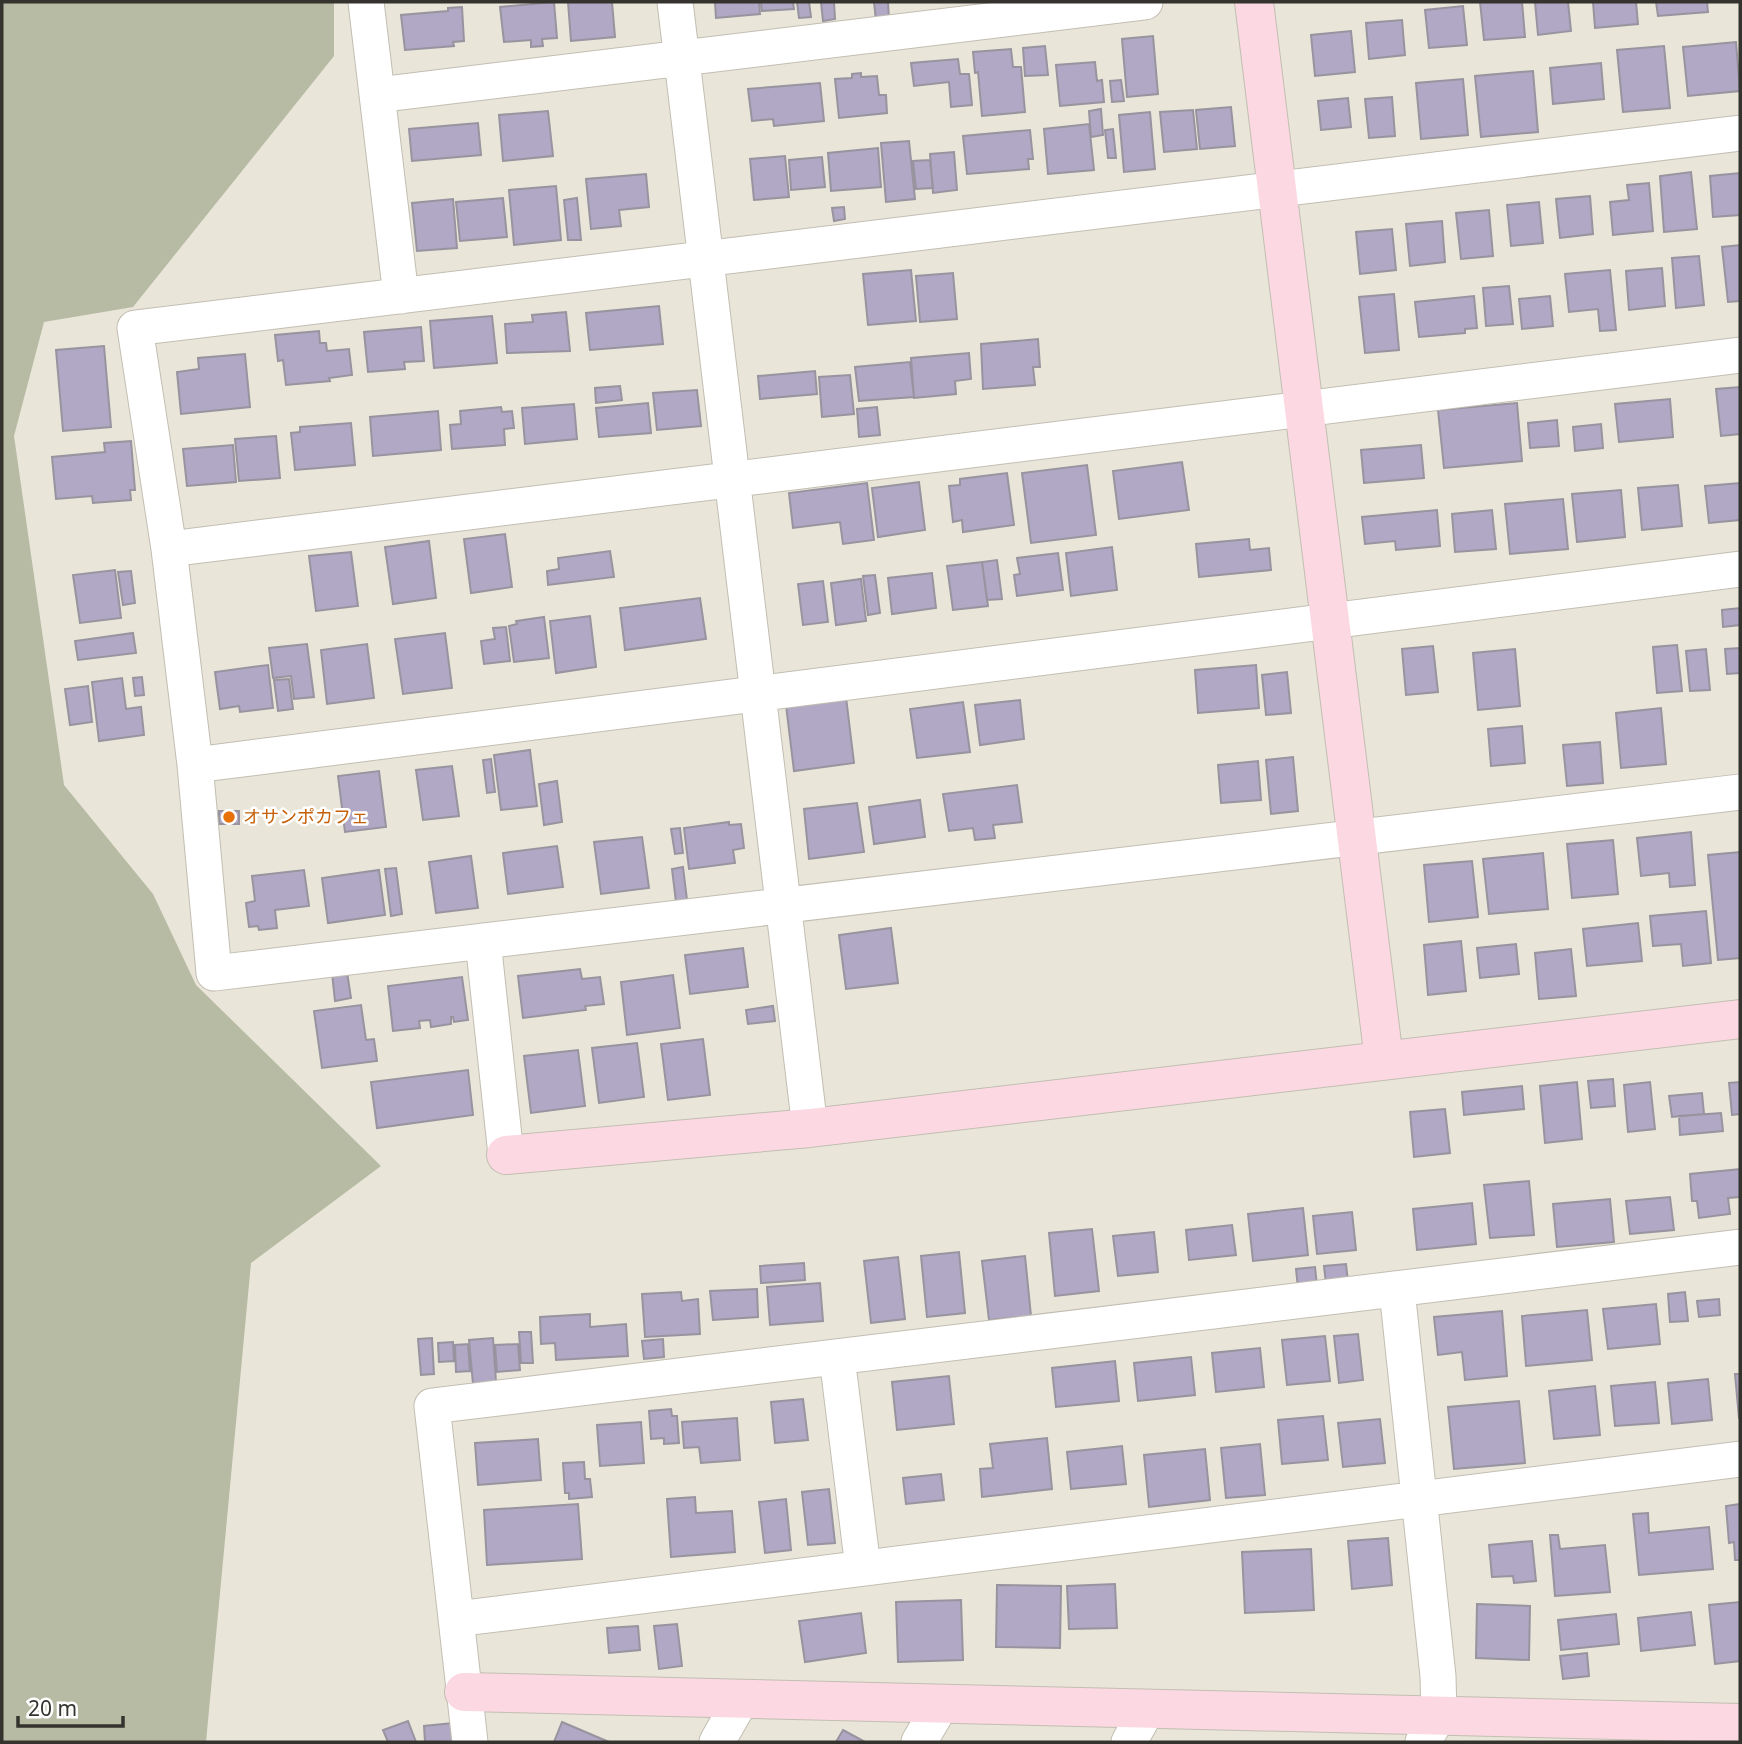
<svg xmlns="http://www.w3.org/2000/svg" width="1742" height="1744" font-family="'Noto Sans','Noto Sans JP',sans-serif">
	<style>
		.green { fill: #b7bba3 }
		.building { fill: #b0a8c4; stroke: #97949f; stroke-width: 2 }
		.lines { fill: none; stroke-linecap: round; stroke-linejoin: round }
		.street-casing { stroke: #c2beb2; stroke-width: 37 }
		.secondary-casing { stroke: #c2beb2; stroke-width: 40 }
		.street { stroke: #fff; stroke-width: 35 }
		.secondary { stroke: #fcd9e2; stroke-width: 38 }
		.food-dot { fill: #e8710a; stroke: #fff; stroke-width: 2.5 }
		.labels { text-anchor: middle; stroke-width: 5; stroke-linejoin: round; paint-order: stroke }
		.food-label { font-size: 18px; fill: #c56008; stroke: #fff; text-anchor: start }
	</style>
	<rect width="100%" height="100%" fill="#e9e5d9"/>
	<path class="green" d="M2,2H334V56L133,307L44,322L14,436L64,785L153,894L196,985L381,1166L251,1263L206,1742H2Z"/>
	<path class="building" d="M554,2L557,38L542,39L543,46L531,47V40L504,42L500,7Z
		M568,2H612L615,37L571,41Z
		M715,2H759L760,14L716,18Z
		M761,2H793L794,9L762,11Z
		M797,2H809L811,17L799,18Z
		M821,2H834L835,19L823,21Z
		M874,2H888L889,20L876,21Z
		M1480,2H1522L1525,37L1484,40Z
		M1535,2H1568L1571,31L1538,35Z
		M1593,2H1636L1638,24L1595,28Z
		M1656,2H1707L1708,12L1658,16Z
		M1463,6L1467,45L1429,48L1425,10Z
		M462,7L464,41L453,42L454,46L405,50L401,15L448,11V8Z
		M1402,20L1405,55L1369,59L1366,23Z
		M1351,31L1355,72L1315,76L1311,35Z
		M1153,36L1158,94L1127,97L1122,39Z
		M1736,42L1740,91L1688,96L1683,47Z
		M1045,46L1048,75L1025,76L1023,48Z
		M1664,46L1670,108L1623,112L1617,50Z
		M1011,49L1013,67H1021L1025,112L982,116L978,72L975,73L973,52Z
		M958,59L960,74H969L972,105L951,107L949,82L914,86L911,63Z
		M1095,62L1097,81L1102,80L1104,102L1060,106L1056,65Z
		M1601,63L1604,99L1553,104L1550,68Z
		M1533,71L1538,132L1481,137L1475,76Z
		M861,73V77L877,76L879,95H886L887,113L839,118L835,79L852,78V74Z
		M1463,79L1468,135L1421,139L1416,83Z
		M1121,80L1124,101L1112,102L1110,81Z
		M820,83L824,121L774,126L773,119L752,121L748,89Z
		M1392,97L1395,136L1369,138L1365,99Z
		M1348,98L1351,127L1321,130L1318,101Z
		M1231,107L1235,146L1200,149L1196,110Z
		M1101,109L1103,135L1091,137L1089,111Z
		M1193,110L1197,149L1164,152L1160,112Z
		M548,111L553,156L503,161L499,115Z
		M1150,112L1155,169L1124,172L1119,115Z
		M478,123L481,155L412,161L409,129Z
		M1089,124L1094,170L1048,174L1044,129Z
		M1113,129L1116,158H1108L1105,130Z
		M1030,130L1033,159H1028L1029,169L967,174L963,136Z
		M909,141L915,199L886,202L881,143Z
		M878,148L881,187L831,191L828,153Z
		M954,152L957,190L933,193L930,154Z
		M785,156L789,197L754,200L750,159Z
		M822,157L825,187L791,190L789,160Z
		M930,160L933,188L916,189L913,161Z
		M1691,172L1697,229L1664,232L1660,176Z
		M1740,173V215L1713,217L1710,176Z
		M646,174L649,207L619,210L621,226L591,229L586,179Z
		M1649,183L1653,231L1613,235L1610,202L1629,200L1627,185Z
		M556,186L561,240L514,245L509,190Z
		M1590,196L1593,234L1560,238L1556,199Z
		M503,198L507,237L460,241L456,202Z
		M577,198L581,240H568L564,200Z
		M453,199L457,248L417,251L412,203Z
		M1539,202L1543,243L1511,246L1507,205Z
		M844,207L845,219L834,221L832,208Z
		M1489,210L1493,256L1461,259L1456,213Z
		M1442,221L1445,262L1410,266L1406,224Z
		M1392,229L1396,270L1360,274L1356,232Z
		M1740,245V301L1728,302L1722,247Z
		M1699,256L1704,305L1676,308L1672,258Z
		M1662,268L1665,306L1629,310L1626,271Z
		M911,270L916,321L868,325L863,274Z
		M1610,270L1616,330L1600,331L1598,309L1569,312L1565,274Z
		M953,273L957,319L920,322L916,276Z
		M1509,286L1513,324L1486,326L1483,288Z
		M1394,294L1399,350L1365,353L1359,297Z
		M1474,296L1477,328L1465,329V333L1419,337L1415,302Z
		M1550,296L1553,326L1522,329L1519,299Z
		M659,306L663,344L590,350L586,313Z
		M566,312L570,351L507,353L505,324L533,322L532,315Z
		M492,316L497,363L434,368L430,321Z
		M421,327L424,361L404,362L405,369L368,372L364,332Z
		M319,331L320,343H326L327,351L349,349L352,375L329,378L330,381L286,385L283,360L278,361L275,335Z
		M1038,339L1040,367H1033L1035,385L983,389L981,344Z
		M104,346L111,427L63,431L56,350Z
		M969,353L971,379L955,381L956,394L914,398L911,358Z
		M245,354L250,407L181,414L177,372L199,369L198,358Z
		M910,362L914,397L859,401L855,367Z
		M815,371L817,394L760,399L758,376Z
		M850,375L854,414L822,417L819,377Z
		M620,386L622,400L596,403L595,388Z
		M1740,387V434L1721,436L1716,389Z
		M697,390L701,426L657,430L653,393Z
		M1670,399L1673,437L1619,442L1615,404Z
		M648,403L651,433L599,437L596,408Z
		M1517,403L1522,461L1444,468L1438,410Z
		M574,404L577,439L525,444L522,408Z
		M501,407L502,412L512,411L514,428L504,429L505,445L452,449L450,425L461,424L460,411Z
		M877,407L880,435L859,437L857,409Z
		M438,411L441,450L373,456L370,417Z
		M1557,420L1559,446L1530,448L1528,423Z
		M351,423L355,465L295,470L291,433L300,432V427Z
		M1601,424L1603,448L1575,451L1573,427Z
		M276,436L280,478L239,481L235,439Z
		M131,441L135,490H130L131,500L93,503L92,496L56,499L52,457L105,452L104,443Z
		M233,445L236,482L187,486L183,449Z
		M1421,445L1424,478L1364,483L1361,450Z
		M1182,462L1189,510L1119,519L1113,471Z
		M1087,465L1096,535L1031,543L1022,473Z
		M1007,473L1014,525L963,532L962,520L953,522L949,486L960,485V479Z
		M919,482L925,530L878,537L872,488Z
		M867,483L874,540L843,544L840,522L793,528L789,493Z
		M1740,483V520L1709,523L1705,486Z
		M1678,485L1682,526L1642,530L1638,488Z
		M1621,490L1625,537L1577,542L1572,494Z
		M1563,499L1568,549L1510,554L1505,504Z
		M1437,510L1440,546L1396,550L1395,541L1365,544L1362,517Z
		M1492,510L1496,549L1455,552L1452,514Z
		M505,534L512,587L471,593L464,539Z
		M1249,539L1250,550L1269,548L1271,570L1199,577L1196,544Z
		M429,541L436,598L393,604L385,547Z
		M1112,547L1117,590L1071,596L1066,553Z
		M610,551L614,577L548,585L547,571L559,569L558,558Z
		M351,552L358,606L316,611L309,556Z
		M1058,553L1063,590L1017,596L1014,575L1020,574L1017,558Z
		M997,560L1002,599L987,600L982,562Z
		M982,562L988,606L953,610L947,566Z
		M115,570L121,618L80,623L73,575Z
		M131,571L135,603L123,605L118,572Z
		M932,573L936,608L892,614L888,578Z
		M875,575L880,613L868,615L863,576Z
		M861,579L866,621L836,625L831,583Z
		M823,581L828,622L803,625L798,584Z
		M700,598L706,639L625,650L620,608Z
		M1740,608V625L1723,627L1722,610Z
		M590,616L596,667L556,673L550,621Z
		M544,617L549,658L514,662L509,626L517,624L516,621Z
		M506,627L510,661L484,664L481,641L495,639L493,628Z
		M133,633L136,653L78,660L75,641Z
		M445,633L452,688L403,694L395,639Z
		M307,644L314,697L294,699L291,676L273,678L269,648Z
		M367,644L374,698L327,704L321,650Z
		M1677,645L1682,691L1657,693L1653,647Z
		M1433,646L1438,692L1406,695L1402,649Z
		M1740,648V673L1727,674L1725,649Z
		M1515,649L1520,706L1478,710L1473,653Z
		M1706,649L1710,690L1690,691L1686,651Z
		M268,665L273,708L240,712L239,706L220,709L215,672Z
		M1256,665L1259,708L1198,713L1195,670Z
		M1287,672L1291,713L1266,715L1262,675Z
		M142,677L144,695L135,696L133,678Z
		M122,678L126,709L141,707L144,735L99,741L92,682Z
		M289,679L293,709L278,711L274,680Z
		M88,686L92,722L70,725L65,689Z
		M846,697L854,763L794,771L786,705Z
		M1020,700L1024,739L980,745L975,705Z
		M963,702L970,752L917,758L910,709Z
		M1661,708L1666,764L1621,768L1616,713Z
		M1522,726L1525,763L1491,766L1488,729Z
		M1600,742L1603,783L1567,786L1563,745Z
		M530,750L537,806L501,810L494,755Z
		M1293,757L1298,811L1271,814L1266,760Z
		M491,759L495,792L487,793L483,760Z
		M1258,761L1261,800L1221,803L1218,765Z
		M452,766L459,816L423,820L416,770Z
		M379,771L386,827L345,832L338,776Z
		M557,781L562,822L544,825L539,784Z
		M1017,785L1022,822L993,825L995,838L975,840L973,828L949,831L943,794Z
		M920,800L925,837L874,844L869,807Z
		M857,803L864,852L809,859L804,809Z
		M219,811H239V824H219Z
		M729,822V825L741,824L744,848L733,850L735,863L689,869L684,828Z
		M680,828L683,853L675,854L671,829Z
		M1691,832L1695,885L1670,887L1669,873L1641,876L1637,838Z
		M642,837L649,888L601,894L594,842Z
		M1613,840L1618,894L1572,898L1567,844Z
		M557,846L563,887L508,894L503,853Z
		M1740,852V958L1718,960L1708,855Z
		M1543,853L1548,909L1489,914L1483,859Z
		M471,856L478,908L436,913L429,862Z
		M1472,861L1478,917L1429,922L1424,865Z
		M683,867L687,900L676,902L672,869Z
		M396,868L402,914L391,916L385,869Z
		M304,870L309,906L275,910L277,928L259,930L258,926L249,927L246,903L255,901L252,876Z
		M379,870L385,915L328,923L322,878Z
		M1706,911L1711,963L1683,966L1681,944L1653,946L1650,916Z
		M1638,923L1642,961L1587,966L1583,929Z
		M891,928L898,983L846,989L839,935Z
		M1461,941L1466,991L1428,995L1424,945Z
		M1516,944L1519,974L1480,978L1477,948Z
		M743,948L748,987L690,994L685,955Z
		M1571,949L1576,996L1539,999L1535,953Z
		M580,969L582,979L600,977L604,1004L585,1006L586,1010L523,1018L518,976Z
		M347,972L351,998L335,1001L332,973Z
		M673,975L680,1028L627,1035L621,982Z
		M462,977L468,1020L454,1022L453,1017H451V1024L431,1027L430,1020L419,1021L420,1028L393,1031L388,986Z
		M361,1005L366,1040L374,1039L377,1061L322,1068L314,1011Z
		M773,1006L775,1021L748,1024L746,1010Z
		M703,1039L710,1095L668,1100L661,1044Z
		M637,1043L644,1097L599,1103L592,1048Z
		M578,1050L585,1106L531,1113L524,1056Z
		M468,1070L473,1115L377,1128L371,1082Z
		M1613,1079L1615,1106L1591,1108L1588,1081Z
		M1577,1082L1582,1139L1545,1143L1540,1086Z
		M1650,1082L1655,1129L1628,1132L1624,1085Z
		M1740,1082V1114L1732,1115L1729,1083Z
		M1522,1086L1524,1109L1464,1115L1462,1092Z
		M1702,1093L1704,1114L1672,1117L1669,1096Z
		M1445,1109L1450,1153L1414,1157L1410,1112Z
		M1721,1113L1723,1131L1680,1135L1679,1116Z
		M1740,1169V1197L1728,1198L1730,1214L1699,1218L1697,1201H1692L1690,1174Z
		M1529,1181L1534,1235L1490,1238L1484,1185Z
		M1670,1197L1674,1230L1630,1234L1626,1201Z
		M1610,1199L1614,1242L1557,1247L1553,1204Z
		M1472,1203L1476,1244L1417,1250L1413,1209Z
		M1303,1208L1308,1255L1253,1261L1248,1214Z
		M1352,1212L1356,1250L1317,1254L1313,1216Z
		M1232,1225L1236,1255L1189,1260L1186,1230Z
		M1092,1229L1099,1291L1055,1296L1049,1233Z
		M1154,1232L1158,1272L1118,1276L1113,1236Z
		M959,1252L965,1313L927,1317L921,1256Z
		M1025,1256L1031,1316L989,1320L982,1261Z
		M898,1257L905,1319L871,1323L864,1261Z
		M804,1263L805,1280L761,1283L760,1266Z
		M1346,1264L1348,1282L1326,1284L1324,1266Z
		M1315,1267L1317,1286L1298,1288L1296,1269Z
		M820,1283L823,1321L770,1325L767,1287Z
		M757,1289L758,1317L713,1320L710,1291Z
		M681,1292L682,1301L698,1299L700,1334L645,1337L642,1294Z
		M1685,1292L1688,1321L1670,1322L1668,1294Z
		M1719,1299L1720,1315L1699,1317L1697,1301Z
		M1656,1304L1660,1344L1608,1349L1603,1309Z
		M1587,1310L1592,1360L1526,1366L1522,1316Z
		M1502,1311L1507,1376L1465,1380L1462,1352L1438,1355L1434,1317Z
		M590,1314V1327L626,1324L628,1356L556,1360L555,1343L541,1344L540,1317Z
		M519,1332H531L533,1363H521Z
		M1358,1334L1363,1380L1339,1383L1334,1336Z
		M1325,1336L1330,1381L1287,1385L1282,1340Z
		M432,1338L434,1374L421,1375L418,1339Z
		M493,1338L496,1382L473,1384L469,1340Z
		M663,1339L664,1357L644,1359L642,1341Z
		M453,1342L454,1361L439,1362L438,1343Z
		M468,1344L470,1371L456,1372L455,1345Z
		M518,1344L520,1370L497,1372L495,1345Z
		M1260,1348L1264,1387L1216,1392L1212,1353Z
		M1191,1357L1195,1395L1138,1401L1134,1363Z
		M1115,1361L1119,1401L1056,1407L1052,1368Z
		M1735,1374H1740V1418H1739Z
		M949,1376L954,1424L897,1430L892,1382Z
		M1708,1379L1712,1420L1672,1424L1668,1383Z
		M1655,1382L1659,1423L1615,1426L1611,1386Z
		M1595,1386L1600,1435L1554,1439L1549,1391Z
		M803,1399L808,1440L775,1443L771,1402Z
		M1519,1401L1525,1463L1454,1469L1448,1407Z
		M671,1409L672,1416H677L679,1443L664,1444V1438L651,1439L649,1411Z
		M1323,1416L1328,1460L1282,1464L1278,1420Z
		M737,1418L740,1460L701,1463L699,1447L684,1448L682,1422Z
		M1380,1419L1385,1463L1343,1467L1338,1423Z
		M641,1422L644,1463L600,1466L597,1425Z
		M1047,1438L1052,1489L982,1497L980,1469L993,1468L990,1444Z
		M538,1439L541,1480L478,1485L475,1443Z
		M1260,1444L1265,1495L1226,1498L1221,1448Z
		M1122,1446L1126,1484L1071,1489L1067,1452Z
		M1205,1449L1210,1500L1149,1507L1144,1455Z
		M584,1462L585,1479H590L592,1497L569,1499V1493H565L563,1463Z
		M941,1474L944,1500L906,1504L903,1478Z
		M829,1489L835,1543L808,1545L802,1492Z
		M695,1497L696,1513L732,1511L735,1552L671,1557L667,1499Z
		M786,1499L791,1550L765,1553L759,1502Z
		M578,1504L582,1559L487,1565L484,1510Z
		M1740,1504V1560H1735L1734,1542L1729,1543L1726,1506Z
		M1648,1513L1649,1533L1709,1527L1713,1569L1639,1575L1633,1514Z
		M1550,1535H1558L1560,1549L1605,1545L1610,1592L1555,1596Z
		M1388,1538L1392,1585L1352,1589L1348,1541Z
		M1532,1541L1536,1581L1514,1583L1513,1576L1492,1577L1489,1545Z
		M1311,1549L1314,1610L1245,1613L1242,1552Z
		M1115,1584L1117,1628L1069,1629L1067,1586Z
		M997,1585L1061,1586L1060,1648L996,1647Z
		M961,1600L963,1660L898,1662L896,1602Z
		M1740,1602V1661L1715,1664L1709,1605Z
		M1477,1604L1530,1606L1529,1660L1476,1658Z
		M1691,1612L1695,1645L1641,1651L1638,1618Z
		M861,1613L866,1653L805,1662L799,1621Z
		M1616,1614L1619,1644L1561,1650L1558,1620Z
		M677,1624L682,1666L659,1669L654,1626Z
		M638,1626L640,1650L609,1653L607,1628Z
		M1587,1653L1589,1676L1563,1679L1560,1656Z
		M408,1721L416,1742H388L383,1730Z
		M463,1722L465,1742H425L424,1726Z
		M562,1722L609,1742H554Z
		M843,1730L865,1742H867H836Z"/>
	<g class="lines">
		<defs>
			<path id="street" d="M366,2L401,296
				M675,2L810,1128
				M377,95L1145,2
				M1740,133L135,328L169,549L195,765L214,973L1740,792
				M169,549L1740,355
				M195,765L1740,569
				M483,941L506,1155
				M1397,1290L1438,1676L1439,1715L1423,1742
				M837,1357L863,1568
				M456,1619L1740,1459
				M470,1742L432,1406L1740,1247
				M717,1742L742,1698
				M919,1742L942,1703
				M1129,1742L1148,1708"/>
			<path id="secondary" d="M1254,2L1384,1060
				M506,1155L810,1128L1740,1019
				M464,1692L1740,1723"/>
		</defs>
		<use href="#street" class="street-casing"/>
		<use href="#secondary" class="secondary-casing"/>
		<use href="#street" class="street"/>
		<use href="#secondary" class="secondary"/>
	</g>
	<circle class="food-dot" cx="229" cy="817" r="7"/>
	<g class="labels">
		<g class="food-label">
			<text x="243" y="823">オサンポカフェ</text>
		</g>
	</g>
	<rect width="1742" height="1744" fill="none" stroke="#34332e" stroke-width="7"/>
	<path d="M18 1716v10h105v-10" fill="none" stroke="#34332e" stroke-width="3.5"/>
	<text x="28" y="1716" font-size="21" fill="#34332e" stroke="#ffffff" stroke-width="5" paint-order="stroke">20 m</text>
</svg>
